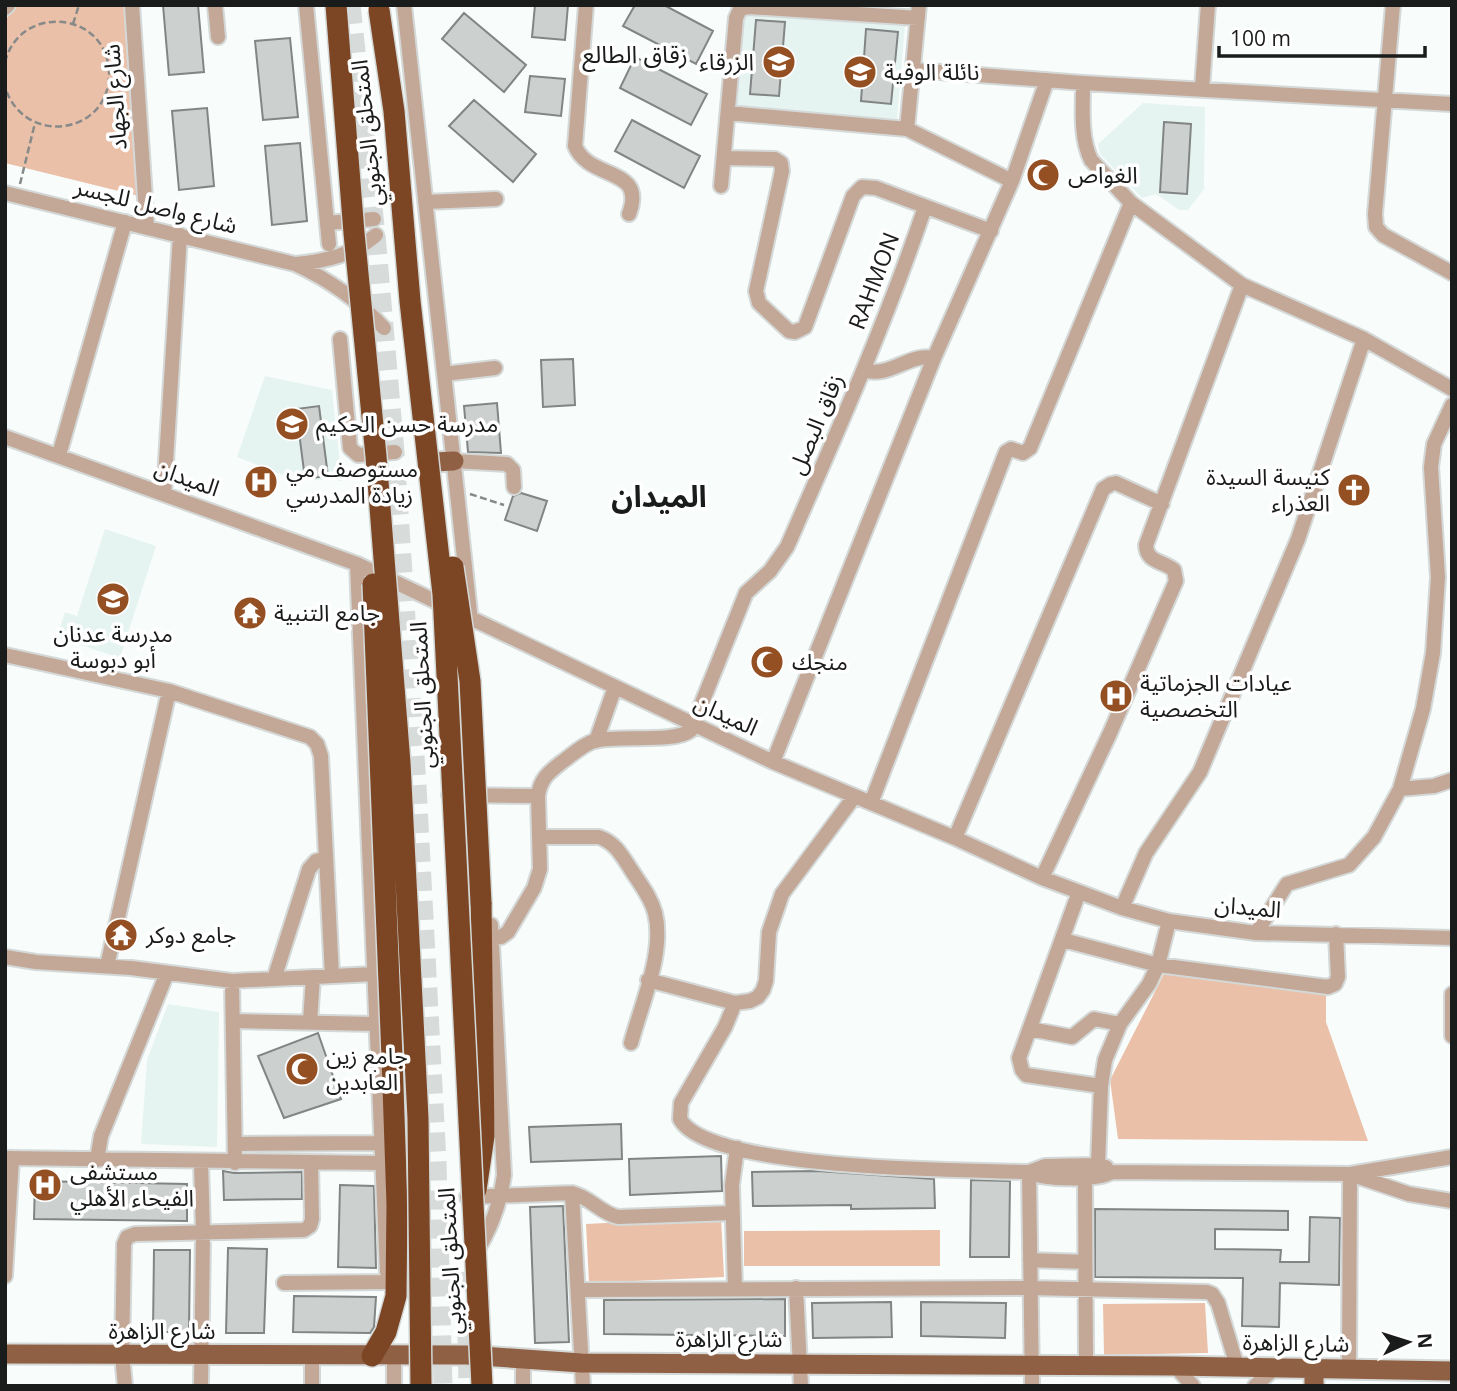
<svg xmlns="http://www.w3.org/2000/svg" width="1457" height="1391" font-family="'Open Sans','Noto Sans Arabic',sans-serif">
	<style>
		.built { fill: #e6f4f1 }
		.green { fill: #eac0a8 }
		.building { fill: #ccd1d0; stroke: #818584; stroke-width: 2 }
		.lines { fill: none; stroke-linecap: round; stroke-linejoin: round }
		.major-tunnel { stroke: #d7dbda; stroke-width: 19; stroke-dasharray: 19 10; stroke-linecap: butt }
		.minor-casing { stroke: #d4d9d8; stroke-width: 18 }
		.major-casing { stroke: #d4d9d8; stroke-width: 23 }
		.highway-casing { stroke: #d4d9d8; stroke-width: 24 }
		.path { stroke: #878a89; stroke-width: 2.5; stroke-dasharray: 7 3.5; stroke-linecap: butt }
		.minor { stroke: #c3a797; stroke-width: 14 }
		.major { stroke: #906044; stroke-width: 19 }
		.highway { stroke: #7c4624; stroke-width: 21 }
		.highway-bridge-casing { stroke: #d4d9d8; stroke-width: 24; stroke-linecap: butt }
		.highway-bridge { stroke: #7c4624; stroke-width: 21 }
		.labels { text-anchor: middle; stroke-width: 7; stroke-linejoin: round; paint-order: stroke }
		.poi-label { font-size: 23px; fill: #1a1c1b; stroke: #fff; text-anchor: start }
		.street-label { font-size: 23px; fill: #1a1c1b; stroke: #fff }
		.neighbourhood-label { font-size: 24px; fill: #1a1c1b; stroke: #fff }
		.district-label { font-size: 30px; font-weight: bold; fill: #1a1c1b; stroke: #fff }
	</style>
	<rect width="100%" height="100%" fill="#f8fdfc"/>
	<path class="built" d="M743,12L905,26L897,119L735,107Z
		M1143,103L1205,107L1204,189L1188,210H1179L1156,194L1142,198L1100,154L1098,144Z
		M265,376L332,390L342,481L293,479L237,457Z
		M105,529L156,546L120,658L57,637L65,612L77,616Z
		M168,1004L219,1012L217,1147L141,1144L147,1060Z"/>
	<path class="green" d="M18,5H127L139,196L5,163V20Z
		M1165,972L1326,990V1022L1368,1141L1118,1139L1110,1080Z
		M721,1217L724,1277L589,1283L586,1224Z
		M940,1230V1266H744V1231Z
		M1205,1303L1208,1353L1104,1355L1103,1304Z"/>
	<path class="building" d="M163,5H198L204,72L169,75Z
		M535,5H568L565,40L532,37Z
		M635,5H664L713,31L696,64L623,26Z
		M464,13L526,65L504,92L442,39Z
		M756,20L785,22L779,96L750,94Z
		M866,29L898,32L891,104L861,101Z
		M290,38L298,117L263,120L255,41Z
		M635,57L707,94L691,125L620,88Z
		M530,76L565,79L561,116L525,112Z
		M474,100L536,154L513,182L449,126Z
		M207,108L214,186L179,190L172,111Z
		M632,120L700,156L684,188L615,151Z
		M1164,122L1191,124L1187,194L1160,192Z
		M300,143L307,221L272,225L265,146Z
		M573,359L575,405L543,407L541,360Z
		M497,403L501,453L468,452L464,406Z
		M319,406L328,476L305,479L296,409Z
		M521,493L547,501L537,531L505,520L513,496Z
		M318,1033L341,1099L284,1118L258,1056Z
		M621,1124L622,1159L531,1162L529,1127Z
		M721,1156L722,1191L630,1195L629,1159Z
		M223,1171L234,1173L302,1172V1199L224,1200Z
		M817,1171L934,1179L935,1208L851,1209V1205L753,1206L752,1172Z
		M971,1180L1010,1181L1009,1257H970Z
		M35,1181L187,1184V1221L34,1219Z
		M340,1185L374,1186L376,1268L338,1267Z
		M563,1206L569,1342L535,1343L530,1207Z
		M1095,1209L1288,1211V1230L1215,1229V1249L1281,1250L1280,1262H1309L1310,1217L1340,1218L1339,1285L1280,1283L1279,1327L1242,1326L1243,1278L1095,1277Z
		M228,1248L267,1249L264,1333H226Z
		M154,1250H190L189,1332H153Z
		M294,1296L376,1297L374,1327L370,1333L293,1332Z
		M785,1299V1336L604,1334V1300Z
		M891,1302L892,1337L813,1338L812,1303Z
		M921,1302L1006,1303L1005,1338L921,1336Z"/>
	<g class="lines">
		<path class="major-tunnel" d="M351,5L376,235L395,452L417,786L437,1162L443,1386
			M465,1243L468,1386"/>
		<defs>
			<path id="minor" d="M132,5L147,228
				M215,5L218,37
				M306,5L329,244
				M404,5L471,622
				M586,5L575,146C589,181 647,166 629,214
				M1393,5L1375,214L1376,227L1383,235L1452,273
				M5,8L8,5
				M914,70L1083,83L1452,104
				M1083,83C1083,108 1080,137 1091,160L1131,203L1242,285L1364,339L1452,389
				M1202,88L1208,5
				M728,113L907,129L1012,181
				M907,129L919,5
				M724,158L775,159L781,163L782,171L756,291L759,303L789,331L795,332L805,327L853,196L862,187L876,188L991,231
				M721,186L736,18L740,9L749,7L918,18
				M5,193L295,264C330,280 358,300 384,328
				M426,202L496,199
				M327,223L374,219
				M296,264C326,261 353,255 376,235
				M340,339L350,448L358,455L395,452
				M864,370C888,379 911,352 934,358
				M444,374L495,368
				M5,437L357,564L773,762L955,838L1042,878L1122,908L1169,921L1256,933L1452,938
				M59,455L125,222
				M454,461L507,464L513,470L514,487
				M164,494L180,235
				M357,564L387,1272
				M5,655L169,691L310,737L317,744L321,756L332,976
				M596,741L615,687
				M773,762L934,358L1012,181L1047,80
				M1400,789L1434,786L1452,780
				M449,795L538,796
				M871,803L1006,452L1011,449L1023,453L1030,448L1131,203
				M540,837H599C616,843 622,856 632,871C640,884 651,897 655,913C665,952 641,1005 631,1043
				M955,838L1103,489L1111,484L1116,483L1162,504
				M1042,878L1110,733L1176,581L1174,570C1163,561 1146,562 1146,545L1242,285
				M1079,892L1019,1058L1022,1070L1026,1075L1101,1086
				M1122,908L1146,853L1200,772L1298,539L1364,339
				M1256,933L1287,884L1349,865L1374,837L1400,789L1423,709L1433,653L1438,577L1431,467L1434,444L1452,405
				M492,939L501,937L508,932L534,888L540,869L538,796C540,779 549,772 562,762C572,755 582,745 594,741C619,734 674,744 691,730L746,593L770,571L787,547C836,435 886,323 925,207
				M1063,940L1158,965L1328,987L1335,984L1338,977L1336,934
				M5,957L36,962L131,968L232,981L374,974
				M107,966L169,691
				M274,979L309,869L316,861L326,858
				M648,980L735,1003L750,1001L758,997L763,990L766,981L769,932L782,894L854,797
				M232,981L235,1163
				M1452,994V1036
				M735,1003L725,1027L681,1103L680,1119C707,1171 969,1170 1029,1172C1044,1180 1097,1181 1112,1172L1350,1174L1452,1157
				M233,1021L376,1024
				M310,1022L313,977
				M1030,1029L1072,1037L1094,1019L1120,1024
				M235,1144L381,1143
				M5,1158L382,1163
				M97,1160L101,1136L167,973
				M201,1162L203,1233L201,1386
				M1098,1165L1101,1086L1105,1060L1120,1024L1149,984L1158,965L1169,921
				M1029,1172L1032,1386
				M1029,1172L1045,1166L1098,1165L1106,1167
				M1085,1177L1086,1365
				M572,1193L583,1386
				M467,1197L572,1193C590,1197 600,1213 618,1217L732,1213
				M476,1252C492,1227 500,1204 504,1175L491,925
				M1030,1260L1085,1262
				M5,1276L12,1158
				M284,1283L387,1282
				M796,1288L801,1386
				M735,1289L732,1185L737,1148
				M578,1290L1030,1288L1207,1292L1212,1294L1218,1303L1237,1366
				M312,1356V1386
				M1175,1366L1193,1386
				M1349,1368L1350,1174L1409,1194L1452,1201
				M125,1386L122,1355L124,1244L127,1237L135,1234L304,1230L310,1226L312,1219L311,1163
				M394,1386V1356
				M523,1386V1359
				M1255,1386L1276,1367"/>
			<path id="major" d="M434,462L454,461
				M5,1354L467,1355L581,1363L1175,1366L1452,1371
				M1314,1386V1367"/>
			<path id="highway" d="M476,1190L484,1136L481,903
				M372,1356L386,1332L396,1296L397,1205L392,1057"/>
		</defs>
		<use href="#minor" class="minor-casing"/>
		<use href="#major" class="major-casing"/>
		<use href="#highway" class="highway-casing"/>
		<path class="path" d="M73,24L79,5
			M104,51L121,45
			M5,62C20,3 106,11 109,71C112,135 24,148 5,87
			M20,184L35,123
			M470,494L504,505"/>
		<use href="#minor" class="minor"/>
		<use href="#major" class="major"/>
		<use href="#highway" class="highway"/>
		<defs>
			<path id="highway-bridge" d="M336,5L354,233L376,456L400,763L418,1118L421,1386
				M379,10L394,111L410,301L443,594L482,1386
				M453,567L470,681L481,903
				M373,584L392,1057"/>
		</defs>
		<use href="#highway-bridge" class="highway-bridge-casing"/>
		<use href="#highway-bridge" class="highway-bridge"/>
	</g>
	<defs>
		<symbol id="school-disc" viewBox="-11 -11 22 22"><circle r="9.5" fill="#945023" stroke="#fff"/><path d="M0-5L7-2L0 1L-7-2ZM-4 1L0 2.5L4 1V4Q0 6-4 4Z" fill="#fff"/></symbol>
		<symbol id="mosque-disc" viewBox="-11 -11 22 22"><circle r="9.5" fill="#945023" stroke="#fff"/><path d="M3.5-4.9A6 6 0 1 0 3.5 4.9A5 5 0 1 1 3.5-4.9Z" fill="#fff"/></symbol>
		<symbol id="hospital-disc" viewBox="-11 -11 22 22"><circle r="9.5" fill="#945023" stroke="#fff"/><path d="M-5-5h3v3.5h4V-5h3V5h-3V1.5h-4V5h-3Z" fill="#fff"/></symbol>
		<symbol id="church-disc" viewBox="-11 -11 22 22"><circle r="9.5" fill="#945023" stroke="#fff"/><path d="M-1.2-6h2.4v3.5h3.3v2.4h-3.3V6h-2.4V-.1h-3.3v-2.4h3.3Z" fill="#fff"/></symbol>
		<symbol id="temple-disc" viewBox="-11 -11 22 22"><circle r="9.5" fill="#945023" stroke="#fff"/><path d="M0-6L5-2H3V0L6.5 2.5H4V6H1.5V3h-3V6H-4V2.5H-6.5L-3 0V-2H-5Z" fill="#fff"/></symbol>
	</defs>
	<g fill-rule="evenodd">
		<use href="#school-disc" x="760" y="43" width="38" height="38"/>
		<use href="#school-disc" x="841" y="53" width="38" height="38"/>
		<use href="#mosque-disc" x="1024" y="156" width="38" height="38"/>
		<use href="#school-disc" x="273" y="405" width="38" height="38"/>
		<use href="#hospital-disc" x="242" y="463" width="38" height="38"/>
		<use href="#church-disc" x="1335" y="471" width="38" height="38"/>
		<use href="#school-disc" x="94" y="580" width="38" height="38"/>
		<use href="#temple-disc" x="231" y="594" width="38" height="38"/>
		<use href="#mosque-disc" x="748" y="643" width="38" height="38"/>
		<use href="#hospital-disc" x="1097" y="677" width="38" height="38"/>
		<use href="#temple-disc" x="102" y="916" width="38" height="38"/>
		<use href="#mosque-disc" x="283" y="1050" width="38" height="38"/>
		<use href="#hospital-disc" x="26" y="1166" width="38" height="38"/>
	</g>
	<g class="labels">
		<g class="poi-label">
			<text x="754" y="70" text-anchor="end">الزرقاء</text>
			<text x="884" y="80">نائلة الوفية</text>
			<text x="1068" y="183">الغواص</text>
			<text x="316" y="432">مدرسة حسن الحكيم</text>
			<text x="286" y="477">مستوصف مي<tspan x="286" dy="26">زيادة المدرسي</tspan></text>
			<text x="1330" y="485" text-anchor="end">كنيسة السيدة<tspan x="1330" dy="26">العذراء</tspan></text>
			<text x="274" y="621">جامع التنبية</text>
			<text x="113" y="642" text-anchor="middle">مدرسة عدنان<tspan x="113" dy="26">أبو دبوسة</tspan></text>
			<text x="792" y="670">منجك</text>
			<text x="1140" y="691">عيادات الجزماتية<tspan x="1140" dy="26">التخصصية</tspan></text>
			<text x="146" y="943">جامع دوكر</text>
			<text x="326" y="1064">جامع زين<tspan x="326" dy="26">العابدين</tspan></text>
			<text x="70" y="1180">مستشفى<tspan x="70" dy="26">الفيحاء الأهلي</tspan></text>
		</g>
		<g class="street-label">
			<text transform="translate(115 97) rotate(-94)" y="8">شارع الجهاد</text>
			<text transform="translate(367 133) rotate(-96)" y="8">المتحلق الجنوبي</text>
			<text transform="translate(156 206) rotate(14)" y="8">شارع واصل للجسر</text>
			<text transform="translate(874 281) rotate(-69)" y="8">RAHMON</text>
			<text transform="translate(816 424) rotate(-67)" y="8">زقاق البصل</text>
			<text transform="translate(187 478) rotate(20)" y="8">الميدان</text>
			<text transform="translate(422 695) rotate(-93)" y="8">المتحلق الجنوبي</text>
			<text transform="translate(726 715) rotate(25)" y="8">الميدان</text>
			<text transform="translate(1248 907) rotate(5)" y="8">الميدان</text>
			<text transform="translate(450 1261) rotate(-93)" y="8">المتحلق الجنوبي</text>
			<text x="162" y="1339">شارع الزاهرة</text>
			<text x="729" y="1347">شارع الزاهرة</text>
			<text transform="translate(1296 1343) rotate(1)" y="8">شارع الزاهرة</text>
		</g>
		<g class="neighbourhood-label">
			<text x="635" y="63">زقاق الطالع</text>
		</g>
		<g class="district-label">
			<text x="659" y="507">الميدان</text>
		</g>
	</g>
	<rect width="1457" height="1391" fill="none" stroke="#1a1c1b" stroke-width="14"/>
	<g transform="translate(1408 1342) rotate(86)" stroke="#ffffff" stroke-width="5" paint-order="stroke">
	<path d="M0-5L12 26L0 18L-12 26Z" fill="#1a1c1b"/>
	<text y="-10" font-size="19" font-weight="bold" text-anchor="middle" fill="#1a1c1b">N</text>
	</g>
	<path d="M1219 46v10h206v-10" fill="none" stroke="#1a1c1b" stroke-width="3.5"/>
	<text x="1230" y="46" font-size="21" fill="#1a1c1b" stroke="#ffffff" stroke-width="5" paint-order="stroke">100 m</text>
</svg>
